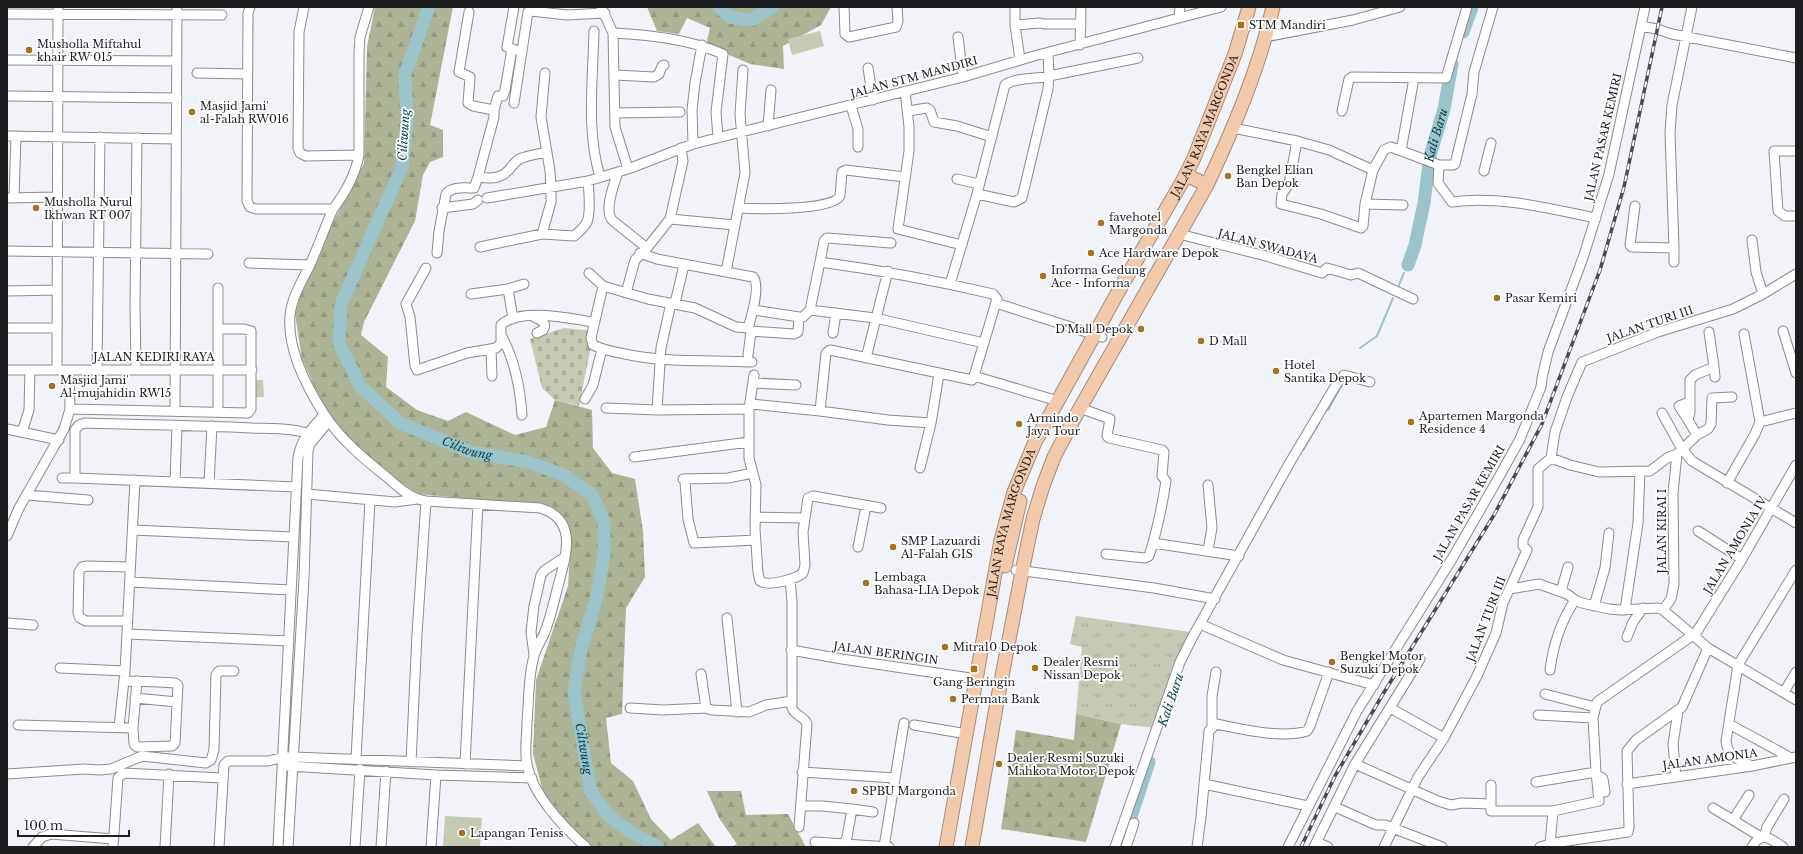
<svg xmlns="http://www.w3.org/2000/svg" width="1803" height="854" font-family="'Libre Baskerville',serif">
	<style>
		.grass { fill: url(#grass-tufts) }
		.forest { fill: url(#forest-firs) }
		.cemetery { fill: url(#cemetery-stones) }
		.pitch { fill: #c5cab4 }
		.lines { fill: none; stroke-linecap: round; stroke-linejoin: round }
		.stream { stroke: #9bc3ca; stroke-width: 2 }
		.river { stroke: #9bc3ca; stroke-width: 13 }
		.minor-casing { stroke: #8b8b91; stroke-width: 11 }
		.highway-casing { stroke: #a78d7a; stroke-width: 15 }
		.minor { stroke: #fff; stroke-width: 9 }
		.highway { stroke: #f2c9ab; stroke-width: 13 }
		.rail-casing { stroke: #4a4b4e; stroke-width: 3.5 }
		.rail { stroke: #fff; stroke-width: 2; stroke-dasharray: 6; stroke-linecap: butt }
		.poi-dot { fill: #a37227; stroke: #fff; stroke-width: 1.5 }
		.labels { text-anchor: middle; stroke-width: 3.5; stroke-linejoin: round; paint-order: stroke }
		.poi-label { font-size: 11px; fill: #1d1e20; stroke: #fff; text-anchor: start }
		.street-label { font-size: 11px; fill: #1d1e20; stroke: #fff }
		.water-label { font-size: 12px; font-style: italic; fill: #0c4750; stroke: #fff }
	</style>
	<defs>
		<pattern id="grass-tufts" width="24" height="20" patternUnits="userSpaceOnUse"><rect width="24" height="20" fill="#c5cab4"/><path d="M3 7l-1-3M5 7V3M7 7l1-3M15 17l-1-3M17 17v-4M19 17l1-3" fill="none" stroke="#a9ad9a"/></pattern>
		<pattern id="forest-firs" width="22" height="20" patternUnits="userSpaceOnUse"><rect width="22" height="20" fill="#adb496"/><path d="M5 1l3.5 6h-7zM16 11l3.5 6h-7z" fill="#949a81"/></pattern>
		<pattern id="cemetery-stones" width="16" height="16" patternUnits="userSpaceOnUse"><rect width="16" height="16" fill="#c5cab4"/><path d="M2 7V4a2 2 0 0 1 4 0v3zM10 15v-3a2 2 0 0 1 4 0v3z" fill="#a9ad9a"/></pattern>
	</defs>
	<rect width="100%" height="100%" fill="#f2f2f9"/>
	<path class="grass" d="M1076,616L1191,632L1172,667L1155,728L1121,724L1076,714L1082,647L1070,644Z"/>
	<path class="forest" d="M375,7H453L430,125L443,130V157L430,162L423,175L415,221L364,322L361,335L388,357L386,387L417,410L448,421L466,412L515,435L546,427L555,400L592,410L593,448L612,473L635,479L643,531L645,577L626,608L622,714L606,718L611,763L633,781L651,819L671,840L698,823L716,847H590L545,799L533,754L536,680L568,586L571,536L561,515L538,505L418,494L378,467L329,419L302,359L295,314L303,286L321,245L364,163L367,47Z
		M647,7H831L821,25L783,46L784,69L750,64L706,45L710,28L687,18L679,34L657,31Z
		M1076,714L1121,724L1086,842L1001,829L1016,730L1074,740Z
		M707,791H741L746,815L788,814L806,847H731L737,844L719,818Z"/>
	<path class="cemetery" d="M564,328L594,331L579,406L555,400L542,388L530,339Z"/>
	<path class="pitch" d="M820,31L824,46L792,55L788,39Z
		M254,380H263L264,397H255Z
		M445,816L482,818L480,847H443Z"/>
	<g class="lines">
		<path class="stream" d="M1399,285L1404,273
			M1360,348L1377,336L1393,298
			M1328,410L1344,381
			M1303,450L1319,423"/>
		<g class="river">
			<path id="s1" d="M429,7L405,74L407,123L402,167L341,304L339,343L360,386L400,423L471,452L528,462L564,475L592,495L604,521V555L596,600L581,649L574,692L591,792L609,816L629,831L658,847"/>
			<path d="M719,7L730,17L751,20L773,7"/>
			<path d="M1463,32L1472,7"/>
			<path id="s2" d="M1408,265L1415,245L1424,203L1430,156L1444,109L1452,64"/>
			<path d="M1121,847L1149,762"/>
		</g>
		<defs>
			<path id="minor" d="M250,7L248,13L247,201L250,207L256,209H333
				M304,7L299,32L298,148L300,153L306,156L359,155
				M369,7L360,37L359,52V155C355,176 346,192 333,209C325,227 318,247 310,265C302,281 292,297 290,315C287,349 306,386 324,414C340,439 365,460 388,478C399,488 411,499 426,501L540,508C581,520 564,561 557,590C553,605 550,620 544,634C541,641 536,648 534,656C528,677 529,700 527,722C527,736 524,750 527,764C532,794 564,828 586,847
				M514,7L507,47L516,50
				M601,7L613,33L615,127L628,169
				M844,7L845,34L849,37L896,27L898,21L897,7
				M1015,7V25L1020,60
				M7,14L222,15
				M1179,17L1180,7
				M1015,25L1040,23L1044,24H1081
				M1641,26L1657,29L1672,34L1796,58
				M594,31C593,79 586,131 600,177
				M613,33C650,35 689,39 723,54L716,112L718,138
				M958,37L963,77
				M1265,37L1353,20L1400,7
				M1080,45L1081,7
				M7,60L176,61
				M868,68L873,100
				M197,73L247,74
				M615,75L654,77L659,74L662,66L664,65
				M1049,76L1138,58
				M905,91L909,127V151L898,229L962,245
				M7,96L177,98
				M514,103L528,12L531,11L567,15L605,13
				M851,106L858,129V147
				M494,110L498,96H503L505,90L512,49
				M908,111L927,108L930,110L934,122L957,126L992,137
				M1342,111L1349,79L1352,77L1446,78L1467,7
				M615,113L680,112
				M768,126L771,90
				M1233,128L1297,141L1329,150L1373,170L1384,150L1391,147L1439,165L1438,183L1452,202C1498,195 1551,209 1596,218
				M7,136L176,139
				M1297,141L1289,184L1282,194L1281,204L1321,214L1361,228L1363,226L1365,204L1373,170
				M693,144L692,110L695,83L702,45
				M1401,151L1414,78
				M1796,151H1774L1778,211L1785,216H1796
				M1439,165H1453L1455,164L1472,94L1474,72L1493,7
				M1484,171L1491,143
				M618,172C614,184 603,212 613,221L647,248
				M478,177C493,179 503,179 512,166C515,163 517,159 522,158C529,155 539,154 547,152
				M957,179L979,184
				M977,194L1014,202L1022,198L1048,89L1049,76L1048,53
				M7,198L57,197
				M14,198L16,136
				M487,198L588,181L628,169L693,144L963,77L1034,56L1221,7
				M1365,204L1403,205
				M1635,206L1630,245L1632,247L1674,248L1670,133L1672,105L1692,7
				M442,208L473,204L478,200
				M738,208C756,209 832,211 840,196L842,172L846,170L905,177
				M670,219L735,225
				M542,234L551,202V187L550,171L541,117L545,73
				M1179,234L1266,256L1322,273L1327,268L1351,275L1358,273L1413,299
				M1752,240L1756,272L1763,294
				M480,247L542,234L574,236C579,232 584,228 587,222C591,212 589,192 588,181
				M1674,248V262
				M7,251L208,254
				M437,253L439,231L446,194C452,186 465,188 474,188L478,177L494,117V110L473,106L468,103L470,77L459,72L469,12
				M820,262L824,241L827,238L891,243
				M249,263L310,265
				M426,268L406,304L410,317L415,366L417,370L467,353L496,348L501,343V325C520,307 571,319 594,322
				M726,272L745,173L740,114L743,70
				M589,273L603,286L648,299L695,308L736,327L748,328C751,318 761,285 753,277L657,259L640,253
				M950,284L977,194L1005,85C1013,78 1038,78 1049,77
				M603,286L591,338L593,345C603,350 614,352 625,354C667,363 709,360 752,362
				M508,289L513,319
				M7,291L56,290
				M626,293L635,260L647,248L670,219L683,161L681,148
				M471,294L508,289L524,284
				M675,303L684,265
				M996,303L1102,337
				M810,310L875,318L984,343
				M534,317C540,320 548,322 543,330L537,333
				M7,328H56
				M1783,331L1796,373
				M833,333L836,313
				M501,335C515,360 520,386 522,415
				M491,349L492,376
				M748,355L751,331L794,334L798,332L799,317
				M866,358L888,271
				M1714,367L1715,377
				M97,369L100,137
				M136,369L135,305L137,138
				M7,370H252
				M57,370L58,7
				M754,375L749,409V458L756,485L755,529L758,573L760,581C768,587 796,579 803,573L805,565L803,532L808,498L813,496L881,508
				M974,376L1058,401
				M754,383L796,385
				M585,399L593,385L602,349
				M751,404L820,411L826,353L830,350L972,380L974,376L997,299L993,294C934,280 879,270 820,262L810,310L803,317H799L754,310
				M606,408L657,410L749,409
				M1080,408L1110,419L1107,436L1109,438L1162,450L1164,452L1162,476L1166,481C1162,507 1157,531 1149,556L1145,558L1106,554
				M70,409L248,413L251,409V331L244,329H218
				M657,410L661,348L671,303
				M175,411L177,7
				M820,411L888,420L931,423
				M218,412V288
				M1662,413L1682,449L1692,461L1796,523
				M1688,420L1679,406L1690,402
				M1760,422L1796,413
				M7,429L59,440
				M22,432L29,410L30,370
				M1697,435L1688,420L1690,412V380L1695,375L1714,367L1709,332
				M634,457L749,442
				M1551,458L1570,465L1599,472L1650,471L1667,458L1677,454L1697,435L1708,429L1711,424L1712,398L1732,397
				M920,468L931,423L939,374
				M62,478H75
				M683,479L728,478L753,473
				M175,481L177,426
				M685,482L688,519L694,543L756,540
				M209,483L212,426
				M1727,483L1755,434L1760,422L1744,334
				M296,487L75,478V430L79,425L85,423C140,425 195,425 250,428C270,429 297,427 316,437
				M307,494L395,502L417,499
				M27,495L88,500
				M755,517L804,518
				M133,530L293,537
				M1698,531L1742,559
				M7,536L19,508L64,429L70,409L69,370
				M1153,543L1239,556
				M858,547L866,506
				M1208,550L1212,528L1208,485
				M1016,570L1154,588L1215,599
				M790,579L792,602V708C795,716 804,716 807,724L799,827
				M130,582L291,590
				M1510,589L1539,584L1567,594L1575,600L1582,603L1609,609L1620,610L1658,608L1663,610L1708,648L1796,700
				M1561,591L1568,567
				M1594,606L1605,568L1609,533
				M1625,610L1638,523L1640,471
				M1663,610L1671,599L1674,584L1673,493L1677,454
				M727,618L737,712
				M127,621H86L80,618L78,613L79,572L82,567L87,566L130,567
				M7,623L33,625
				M1200,624L1283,660L1374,685
				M127,634L289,641
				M1627,637L1633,622L1643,608
				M791,650L842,659L977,679
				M534,655L531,632L534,606L541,575L545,570L565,557
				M60,668L125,671
				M1550,670C1553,646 1561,621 1575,600
				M701,674L706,708
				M125,681C141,681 158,682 175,683L178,685L175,743L172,746L137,747L134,744L133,728L137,681
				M1784,692L1796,672
				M1545,694L1595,707
				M135,698L177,702
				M630,708L663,710L706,708L712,710L749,712L766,705L792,701
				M1390,708L1444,738
				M1538,715L1593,718
				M1729,724L1791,758
				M18,725L133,728
				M914,725L967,734
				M1212,726V696L1216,672
				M119,727L125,671L135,480
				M356,758L370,500
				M411,762L417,634L426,501
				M465,764L478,504
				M1355,764L1438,801L1451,805L1462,803L1491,804
				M288,766L436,775L532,778
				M1752,766C1738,759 1728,758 1726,741L1738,665L1796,570
				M802,772L895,778
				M7,774L84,769L99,770L111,769L142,756L206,763L211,760L214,750L216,675L219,671H234
				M1676,777L1673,744L1678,711
				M1597,778L1601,777L1603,779L1605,792
				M1536,782L1596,772L1593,718L1597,702L1696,633L1742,559L1796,465
				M1204,784L1308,806
				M1627,784L1752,766L1796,757
				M1491,785V811H1553L1599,801L1596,772
				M801,806H822L852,809L847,837L843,847
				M1335,807L1376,825H1385L1442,847
				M1713,808L1761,837
				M852,809L873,812
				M1733,820L1749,795
				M1764,837L1767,827L1784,799
				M815,842L889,847
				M1317,842L1328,847
				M1550,844L1553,811
				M33,847L42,837L51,834L113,839
				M113,847L118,778L123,773L222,778
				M165,847L169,774
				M219,847L224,765L228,761H268L284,757H293L527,766
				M278,847L298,458C301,439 312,428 324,415
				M288,847L304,578L308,451L310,444L329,421
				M355,847L360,769
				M381,847L386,771
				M431,847L436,775
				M884,847L904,723
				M1115,847L1180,662L1192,638L1289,464L1336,385L1344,375L1370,382
				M1126,847L1134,823
				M1197,847L1201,817L1209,731L1216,724C1243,729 1281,739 1307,731L1310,726L1329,672
				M1288,847L1357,711L1452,559L1499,477L1520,439L1541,387L1542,378L1548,352L1584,255L1609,174L1645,7
				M1314,847L1355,764L1420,659
				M1384,847L1418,777L1444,738L1477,676L1496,633L1503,603L1527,550L1523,546V540L1538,507V469L1551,458L1555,432L1567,397L1582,362L1658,332L1733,309L1763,294L1796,274
				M1540,847L1554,843L1628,832L1629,827L1627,751L1636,740L1682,707L1708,648
				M1752,847C1762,830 1770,839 1783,847"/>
			<g id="highway">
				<path d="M1186,175L1207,185"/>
				<path d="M1005,566L1020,501"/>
				<path id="s3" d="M946,847L1001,540L1014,492L1035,442L1122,285L1182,182L1194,158L1235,54L1249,7"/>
				<path d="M972,847L997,702L1022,572L1033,519L1043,486L1054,457L1075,417L1207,185C1234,127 1259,69 1273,7"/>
			</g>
		</defs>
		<use href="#minor" class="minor-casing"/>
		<use href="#highway" class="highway-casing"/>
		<use href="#minor" class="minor"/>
		<use href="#highway" class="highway"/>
		<defs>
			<path id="rail" d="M1301,847L1335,776L1383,694L1494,515L1542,424L1600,270L1624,187L1662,7"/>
		</defs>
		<use href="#rail" class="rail-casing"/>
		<use href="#rail" class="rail"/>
	</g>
	<g class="poi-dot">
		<rect x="1237" y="21" width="8" height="8" rx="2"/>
		<circle cx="29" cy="50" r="4"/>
		<circle cx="192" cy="112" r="4"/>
		<circle cx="1228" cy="176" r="4"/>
		<circle cx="36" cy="208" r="4"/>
		<circle cx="1101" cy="223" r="4"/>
		<circle cx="1091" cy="253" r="4"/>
		<circle cx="1043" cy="276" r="4"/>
		<circle cx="1497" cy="298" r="4"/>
		<circle cx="1141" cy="329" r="4"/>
		<circle cx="1201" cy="341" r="4"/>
		<circle cx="1276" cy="371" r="4"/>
		<circle cx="52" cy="386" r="4"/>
		<circle cx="1411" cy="422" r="4"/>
		<circle cx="1019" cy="424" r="4"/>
		<circle cx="893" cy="547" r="4"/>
		<circle cx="866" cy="583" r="4"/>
		<circle cx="945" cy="647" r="4"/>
		<circle cx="1332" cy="662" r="4"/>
		<circle cx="1035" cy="668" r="4"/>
		<rect x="970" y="665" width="8" height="8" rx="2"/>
		<circle cx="953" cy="699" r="4"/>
		<circle cx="999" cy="764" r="4"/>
		<circle cx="854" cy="791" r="4"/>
		<circle cx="462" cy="833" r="4"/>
	</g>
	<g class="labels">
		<g class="poi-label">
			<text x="1249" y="29">STM Mandiri</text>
			<text x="37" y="48">Musholla Miftahul<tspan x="37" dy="13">khair RW 015</tspan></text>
			<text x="200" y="110">Masjid Jami'<tspan x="200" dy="13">al-Falah RW016</tspan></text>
			<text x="1236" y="174">Bengkel Elian<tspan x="1236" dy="13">Ban Depok</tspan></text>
			<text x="44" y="206">Musholla Nurul<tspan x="44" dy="13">Ikhwan RT 007</tspan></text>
			<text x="1109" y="221">favehotel<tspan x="1109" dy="13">Margonda</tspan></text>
			<text x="1099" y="257">Ace Hardware Depok</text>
			<text x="1051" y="274">Informa Gedung<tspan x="1051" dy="13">Ace - Informa</tspan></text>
			<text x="1505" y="302">Pasar Kemiri</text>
			<text x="1133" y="333" text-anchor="end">D'Mall Depok</text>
			<text x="1209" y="345">D Mall</text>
			<text x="1284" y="369">Hotel<tspan x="1284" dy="13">Santika Depok</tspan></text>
			<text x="60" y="384">Masjid Jami'<tspan x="60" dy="13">Al-mujahidin RW15</tspan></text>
			<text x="1419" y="420">Apartemen Margonda<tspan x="1419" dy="13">Residence 4</tspan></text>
			<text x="1027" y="422">Armindo<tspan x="1027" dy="13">Jaya Tour</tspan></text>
			<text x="901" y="545">SMP Lazuardi<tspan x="901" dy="13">Al-Falah GIS</tspan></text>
			<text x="874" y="581">Lembaga<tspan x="874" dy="13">Bahasa-LIA Depok</tspan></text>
			<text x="953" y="651">Mitra10 Depok</text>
			<text x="1340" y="660">Bengkel Motor<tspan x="1340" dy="13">Suzuki Depok</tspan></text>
			<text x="1043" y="666">Dealer Resmi<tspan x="1043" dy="13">Nissan Depok</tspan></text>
			<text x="974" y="686" text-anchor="middle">Gang Beringin</text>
			<text x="961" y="703">Permata Bank</text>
			<text x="1007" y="762">Dealer Resmi Suzuki<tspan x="1007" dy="13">Mahkota Motor Depok</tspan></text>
			<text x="862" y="795">SPBU Margonda</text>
			<text x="470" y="837">Lapangan Teniss</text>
		</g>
		<g class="street-label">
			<text transform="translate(914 77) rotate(-15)" y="4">JALAN STM MANDIRI</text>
			<text dy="4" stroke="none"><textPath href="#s3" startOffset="775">JALAN RAYA MARGONDA</textPath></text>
			<text transform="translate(1603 137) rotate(-77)" y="4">JALAN PASAR KEMIRI</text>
			<text transform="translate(1268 246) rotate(15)" y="4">JALAN SWADAYA</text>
			<text transform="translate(1650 324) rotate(-19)" y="4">JALAN TURI III</text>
			<text x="154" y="361">JALAN KEDIRI RAYA</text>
			<text transform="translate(1469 503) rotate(-60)" y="4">JALAN PASAR KEMIRI</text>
			<text dy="4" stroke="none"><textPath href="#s3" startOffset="331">JALAN RAYA MARGONDA</textPath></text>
			<text transform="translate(1662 531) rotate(-90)" y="4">JALAN KIRAI I</text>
			<text transform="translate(1735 545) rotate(-59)" y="4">JALAN AMONIA IV</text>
			<text transform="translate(1486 619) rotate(-69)" y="4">JALAN TURI III</text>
			<text transform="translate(886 653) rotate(8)" y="4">JALAN BERINGIN</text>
			<text transform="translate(1710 759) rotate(-8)" y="4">JALAN AMONIA</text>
		</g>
		<g class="water-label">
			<text transform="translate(404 135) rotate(-86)" y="4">Ciliwung</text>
			<text dy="4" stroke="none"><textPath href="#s2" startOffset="133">Kali Baru</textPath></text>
			<text dy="4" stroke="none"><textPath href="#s1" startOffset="528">Ciliwung</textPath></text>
			<text transform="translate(1171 700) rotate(-71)" y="4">Kali Baru</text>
			<text dy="4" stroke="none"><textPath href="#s1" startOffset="924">Ciliwung</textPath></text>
		</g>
	</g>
	<rect width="1803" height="854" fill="none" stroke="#1d1e20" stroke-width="16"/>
	<path d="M18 830v6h111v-6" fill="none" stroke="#1d1e20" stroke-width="2"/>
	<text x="24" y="830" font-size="12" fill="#1d1e20" stroke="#ffffff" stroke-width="3" paint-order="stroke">100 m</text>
</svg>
